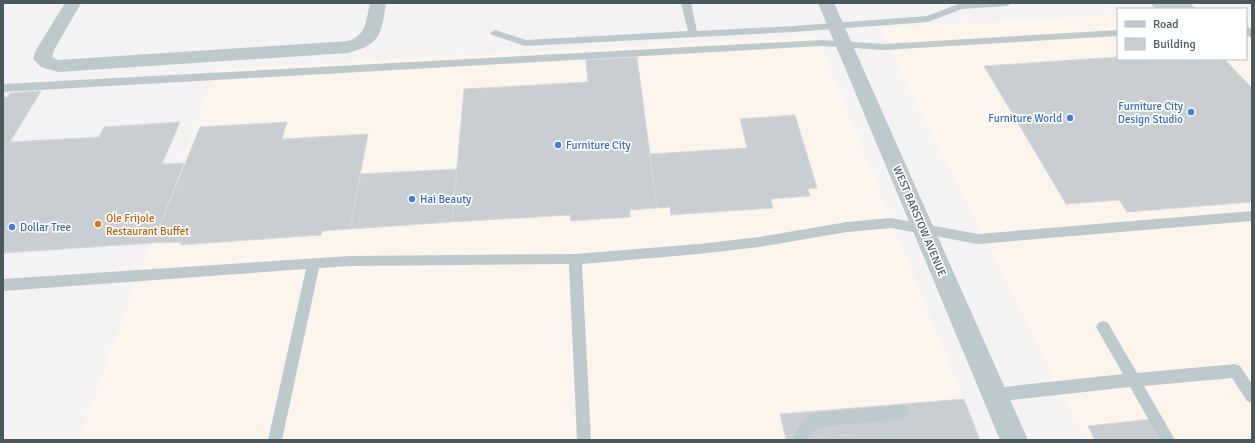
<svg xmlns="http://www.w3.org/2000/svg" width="1255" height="443" font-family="Signika,sans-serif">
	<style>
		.commercial { fill: #fdf5ec }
		.building { fill: #c8ced1; stroke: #d5d9dd }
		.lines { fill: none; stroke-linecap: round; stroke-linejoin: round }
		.service { fill: #bccace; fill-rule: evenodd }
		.minor { fill: #bccace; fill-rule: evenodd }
		.tertiary { fill: #bccace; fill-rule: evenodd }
		.shop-dot { fill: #3f7fe0; stroke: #fff; stroke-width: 1.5 }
		.food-dot { fill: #e8710a; stroke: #fff; stroke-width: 1.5 }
		.labels { text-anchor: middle; stroke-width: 3.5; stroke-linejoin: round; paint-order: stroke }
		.shop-label { font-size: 11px; fill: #366cbe; stroke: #fff; text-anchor: start }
		.food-label { font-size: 11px; fill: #c56008; stroke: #fff; text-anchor: start }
		.street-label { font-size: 11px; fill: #485a60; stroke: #fff }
	</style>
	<rect width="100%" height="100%" fill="#f4f2f2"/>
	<path class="commercial" d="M1246,12L1252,18V440H1084L881,28L1118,15V59H1246Z
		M817,36L964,399L780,414L786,440H78L216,69Z"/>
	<path class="building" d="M1150,3H1190L1195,8L1156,9Z
		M637,57L657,208L630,210V217L571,221L570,215L452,222L464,89L588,82L586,60Z
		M1118,57V59H1224L1252,88V202L1127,212L1119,200L1066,204L984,66Z
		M41,91L10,142L3,154V97H8L10,93Z
		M795,115L817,188L808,189L810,196L771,199L773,208L671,215L670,207L657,208L650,154L747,148L740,119Z
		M180,122L162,164L184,163L153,243L3,253V154L10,142L99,137L104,127Z
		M287,122L282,139L368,134L350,229L322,231L321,235L180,245L182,242L153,243L200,127Z
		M457,169L452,222L350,229L361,174Z
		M964,399L980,440H786L780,414Z
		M1152,419L1164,440H1095L1088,426Z
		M855,434L857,440H810L809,438Z"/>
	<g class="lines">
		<path class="service" d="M681,3H691L697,31L793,26L927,16L961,3H1012L1007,6L962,9L928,22L793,32L525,46L492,35L490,33L495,30L526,40L688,31Z
			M1246,26L1252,29V38L1246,35Z
			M1118,30V36L884,50L822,46L3,92V84L822,40L884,44Z
			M1252,211V221L978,244L891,228L847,232L759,247L699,254L582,264L591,440H577L569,264L350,266L319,268L282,440H268L306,269L3,291V279L350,256L575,254L699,244L759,237L847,222L891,218L978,234Z
			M1103,321L1108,323L1137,373L1235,364L1240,366L1252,384V403L1247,401L1232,378L1144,386L1175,440H1160L1130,387L994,402L989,400L987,395L989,390L994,388L1123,374L1096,327L1098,323Z
			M902,405L907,407L909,412L907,417L902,419L819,427L809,435L807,440H793C798,427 803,418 816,413Z"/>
		<path class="minor" d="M65,3H81L54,50L52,57L58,60L348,41C367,35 366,20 370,3H386C381,35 381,44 348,53L58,72L41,67L33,59L36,50Z"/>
		<path class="tertiary" d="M818,3H834L1028,440H1000Z"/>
	</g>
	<g class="shop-dot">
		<circle cx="1191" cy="112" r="4"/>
		<circle cx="1070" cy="118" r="4"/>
		<circle cx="558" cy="145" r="4"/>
		<circle cx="412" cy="199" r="4"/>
		<circle cx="12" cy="227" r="4"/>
	</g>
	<circle class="food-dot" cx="98" cy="224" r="4"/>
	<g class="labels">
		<g class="shop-label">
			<text x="1183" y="110" text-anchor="end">Furniture City<tspan x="1183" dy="13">Design Studio</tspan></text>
			<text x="1062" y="122" text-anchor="end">Furniture World</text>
			<text x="566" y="149">Furniture City</text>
			<text x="420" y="203">Hai Beauty</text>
			<text x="20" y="231">Dollar Tree</text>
		</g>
		<g class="food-label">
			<text x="106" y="222">Ole Frijole<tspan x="106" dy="13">Restaurant Buffet</tspan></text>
		</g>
		<g class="street-label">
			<text transform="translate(920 221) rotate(67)" y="4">WEST BARSTOW AVENUE</text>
		</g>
	</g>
	<rect width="1255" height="443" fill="none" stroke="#485a60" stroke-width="8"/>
	<rect x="1117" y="8" width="130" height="52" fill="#ffffff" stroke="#b6bdbf"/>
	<rect x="1125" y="21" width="20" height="6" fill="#bccace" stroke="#b6bdbf"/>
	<text x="1153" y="28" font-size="12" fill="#485a60">Road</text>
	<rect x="1125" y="38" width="20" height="12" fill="#c8ced1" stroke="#b6bdbf"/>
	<text x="1153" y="48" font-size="12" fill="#485a60">Building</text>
</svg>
